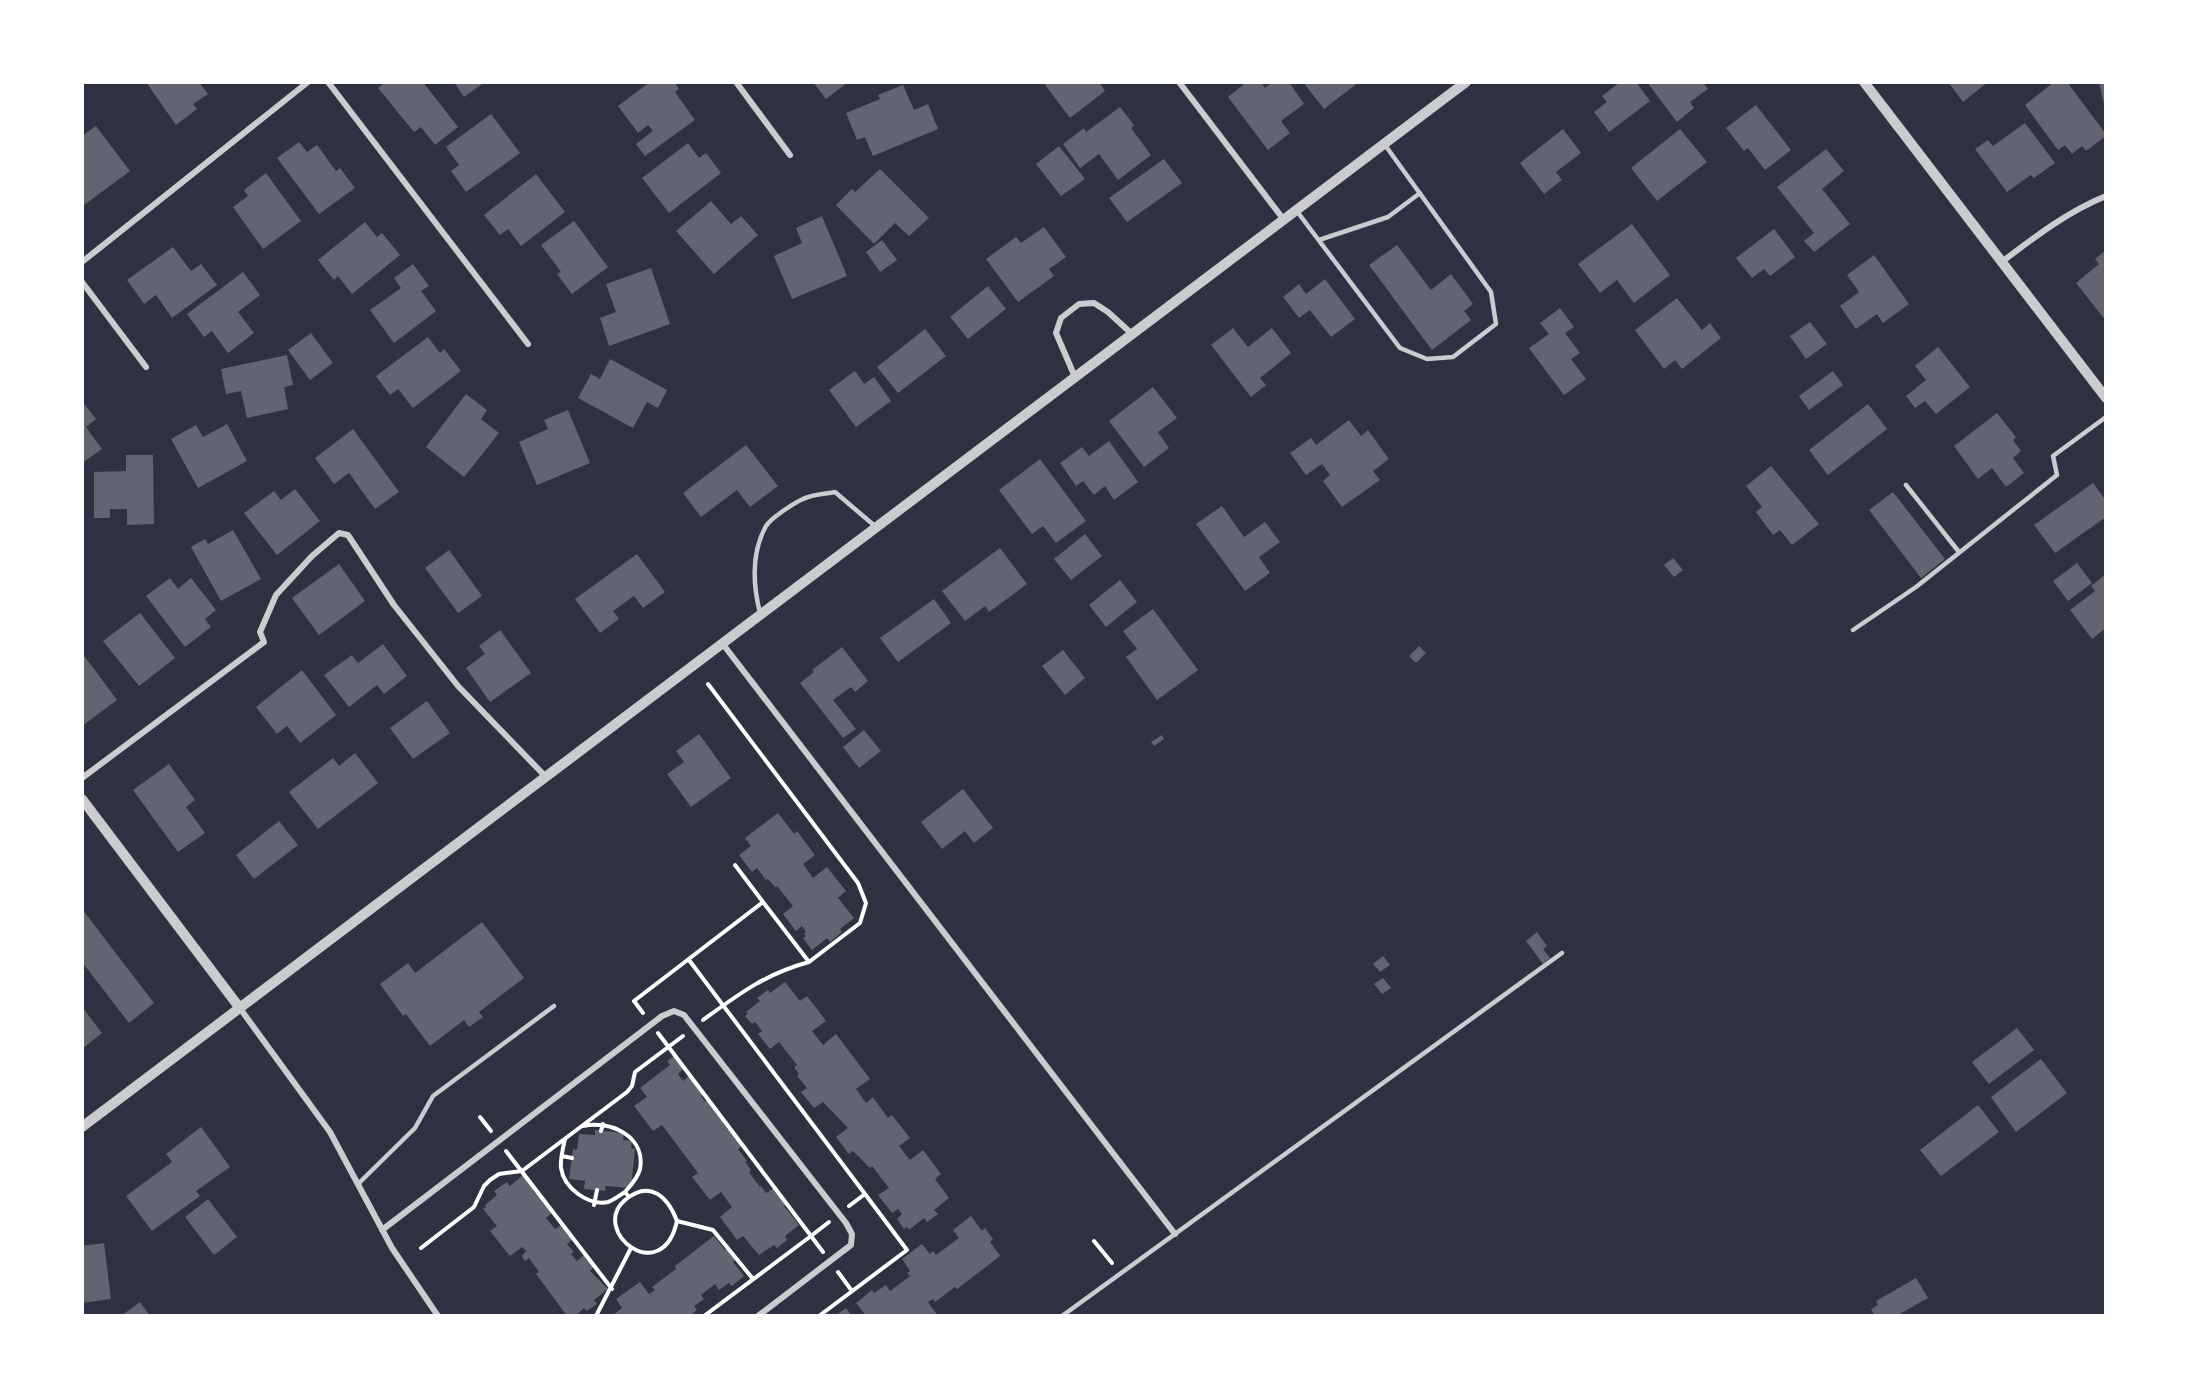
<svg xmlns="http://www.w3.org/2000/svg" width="2188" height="1398" font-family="'Noto Sans',sans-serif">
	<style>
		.building { fill: #626471 }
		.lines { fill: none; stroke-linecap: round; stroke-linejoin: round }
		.path { stroke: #fff; stroke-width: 4 }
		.service { stroke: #caccd0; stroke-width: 4.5 }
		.minor { stroke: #caccd0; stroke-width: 6 }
		.tertiary { stroke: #caccd0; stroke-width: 10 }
	</style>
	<rect width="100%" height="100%" fill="#2d3142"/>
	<path class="building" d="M146,82H199L208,94L193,104L197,109L176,125Z
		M385,82H423L458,127L435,145L421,127L414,132L378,88Z
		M454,82H485L464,97Z
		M650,82H674L679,89L675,92L695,120L645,156L636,144L653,131L648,125L638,133L618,106Z
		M813,82H848L826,99Z
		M1043,82H1099L1105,91L1070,118Z
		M1247,82H1261L1265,88L1273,82H1289L1304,104L1281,121L1290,133L1268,150L1228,97Z
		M1303,82H1359L1324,109Z
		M1620,82H1636L1650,101L1609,132L1594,112L1607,102L1602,96Z
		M1647,82H1703L1708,89L1690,102L1694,108L1677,122Z
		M1948,82H1988L1963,102Z
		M2054,82H2067L2106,134V136L2086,151L2082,146L2072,154L2065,145L2058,150L2025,105Z
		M2099,82H2106V109H2105Z
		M903,85L914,110L928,104L938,129L873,156L865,137L857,140L846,113L880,99L878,95Z
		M1756,105L1791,150L1765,170L1748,148L1744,151L1726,128Z
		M1120,107L1134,125L1131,128L1151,155L1118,180L1099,154L1080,168L1063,144L1084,128L1086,132Z
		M491,114L520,153L466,192L451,171L459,165L446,147Z
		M2025,123L2055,163L2034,178L2031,175L2007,192L1975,149L1988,140L1993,146Z
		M96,126L130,171L84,205L82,136Z
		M1563,129L1581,153L1556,172L1562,180L1544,194L1520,163Z
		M1680,129L1707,162L1657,201L1631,168Z
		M299,142L307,152L317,145L336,171L340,168L355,188L319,214L277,158Z
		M688,143L699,158L706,153L721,173L669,213L642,178Z
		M1059,146L1085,179L1061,196L1036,164Z
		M1826,149L1844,171L1822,189L1850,224L1814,252L1804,241L1814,233L1777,187Z
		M1164,159L1182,183L1127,222L1109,198Z
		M880,169L929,218L909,236L895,223L874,244L836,205L852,189L855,192Z
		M266,173L301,221L263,249L233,207L248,196L244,190Z
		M536,174L565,212L521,246L508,229L500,235L484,215Z
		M711,201L731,224L741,216L758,235L714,274L676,231Z
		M822,216L847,276L792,299L774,256L802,243L796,228Z
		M574,221L608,267L572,294L557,274L561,272L541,245Z
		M365,222L377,237L382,233L400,255L352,294L338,276L334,280L318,260Z
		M1632,224L1670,275L1634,303L1617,280L1600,293L1578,264Z
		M1044,227L1066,257L1049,269L1054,276L1018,302L986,259L1016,237L1021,243Z
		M1774,229L1795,257L1770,276L1764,269L1752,278L1736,258Z
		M882,240L897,260L880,272L866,252Z
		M1397,245L1431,290L1451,274L1473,304L1464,311L1471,320L1432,350L1369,265Z
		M173,247L191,271L201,264L217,285L172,318L156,295L144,304L127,280Z
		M2106,250V321L2076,283L2099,264L2095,259Z
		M1874,255L1909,304L1883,323L1877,314L1856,329L1840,306L1859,292L1847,275Z
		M413,264L429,286L421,291L436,311L394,343L370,310L401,288L394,278Z
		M651,268L670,324L609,346L600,318L616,312L606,284Z
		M243,272L260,295L238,312L254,333L228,353L212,331L204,337L187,314Z
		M1325,279L1355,319L1331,337L1310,310L1299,318L1283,297L1299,284L1306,294Z
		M988,286L1006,309L968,339L950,317Z
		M1677,298L1702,330L1710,323L1721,338L1682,369L1675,360L1664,369L1635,330Z
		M1560,308L1574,327L1565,333L1580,353L1571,359L1586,379L1564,395L1529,348L1549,334L1540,323Z
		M1810,322L1827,344L1806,359L1790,336Z
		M1233,328L1248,347L1272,328L1291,353L1260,378L1266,385L1251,397L1211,345Z
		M925,329L946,356L898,393L877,367Z
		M311,333L333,363L310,380L288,350Z
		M428,337L440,353L444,349L461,371L413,408L398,389L390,395L376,376Z
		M1938,347L1970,387L1936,414L1925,401L1915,408L1906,396L1926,380L1915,366Z
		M287,355L293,385L284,387L288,409L247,418L241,391L226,394L221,369Z
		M610,359L667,390L658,408L647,402L633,428L578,398L591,374L600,379Z
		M855,371L864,384L874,377L891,401L856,427L829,390Z
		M1833,371L1843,385L1809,410L1799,396Z
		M1153,387L1177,418L1158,432L1169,448L1144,467L1109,421Z
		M466,394L487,410L481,419L499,433L464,477L426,447Z
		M82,401L96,419L86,427L102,449L82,463Z
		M1868,404L1887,429L1828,475L1809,450Z
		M568,410L590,463L537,485L519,442L548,429L544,420Z
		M1997,413L2016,437L2013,440L2021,451L2013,458L2024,473L2006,487L1992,468L1978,479L1954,446Z
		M1349,420L1361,436L1368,430L1389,459L1373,471L1380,480L1342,507L1323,481L1330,475L1322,464L1306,475L1290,453L1311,438L1316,445Z
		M227,424L247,461L198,488L171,439L196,425L203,437Z
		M353,429L399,492L375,509L349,473L334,484L315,458Z
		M1109,441L1138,482L1114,500L1105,486L1094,495L1083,481L1076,486L1060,463L1082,447L1089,456Z
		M746,445L778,486L750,507L737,490L701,517L683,493Z
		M126,455H153L154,524L127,525V509H110V518H94V472L126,471Z
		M1040,459L1086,521L1056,543L1043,526L1032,534L999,490Z
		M1771,466L1819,524L1792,545L1780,530L1773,535L1756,512L1762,507L1746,486Z
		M2093,483L2106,501V517L2055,553L2034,525Z
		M295,489L320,521L277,555L244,513L274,491L281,500Z
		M1893,492L1945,559L1921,578L1869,510Z
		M1222,506L1244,537L1265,522L1280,542L1259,557L1270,573L1245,591L1196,524Z
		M233,530L261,579L221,601L191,547L205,539L208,544Z
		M1085,534L1102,556L1071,580L1054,559Z
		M1000,548L1027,584L989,612L985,606L965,621L942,591Z
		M449,550L482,596L458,613L425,568Z
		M637,554L665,592L643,608L634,596L613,611L619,619L600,633L575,599Z
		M1673,558L1683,570L1674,577L1664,565Z
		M2077,563L2092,583L2068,601L2053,581Z
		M339,564L365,601L319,635L292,598Z
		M2106,574V628L2092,639L2070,610L2095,591L2091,586Z
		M170,578L178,589L191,578L216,610L205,619L211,627L185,647L146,596Z
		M1120,580L1137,602L1106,627L1089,605Z
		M934,599L951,623L898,662L880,638Z
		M1153,609L1198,670L1157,700L1126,657L1137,649L1123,631Z
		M140,613L175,658L139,686L103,641Z
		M500,630L531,673L490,702L466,668L485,654L479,646Z
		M383,644L407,676L384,694L377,685L349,707L324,675L352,655L358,663Z
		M1419,646L1426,653L1416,663L1409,656Z
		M842,647L868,681L855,692L851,687L833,700L856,729L843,738L800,683L814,672L812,670Z
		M1063,650L1085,678L1065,695L1042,666Z
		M82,653L117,700L82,726Z
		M302,670L336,715L300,743L287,726L277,734L256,707Z
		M427,701L450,733L413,759L390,728Z
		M864,730L881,751L859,768L843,747Z
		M699,734L731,778L691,807L667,774L684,762L676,751Z
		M1162,735L1164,739L1154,746L1151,742Z
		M355,753L378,783L318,829L289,792L333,758L339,766Z
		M169,764L195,800L186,807L205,833L178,852L133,790Z
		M963,789L993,828L974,843L965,831L942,849L921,822Z
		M778,813L794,834L797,831L815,855L803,864L813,878L827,867L846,891L838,898L854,918L840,929L842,932L830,942L827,938L812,950L803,938L806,936L804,934L806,932L802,926L796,931L783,914L793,906L777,886L775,887L768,879L766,880L757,868L752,872L739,855L751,846L745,838Z
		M279,821L298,845L254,879L236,855Z
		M82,909L154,1003L129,1023L82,962Z
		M482,922L524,978L479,1012L483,1017L469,1027L464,1020L430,1046L406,1014L403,1016L380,984L408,963L415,973Z
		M1537,932L1547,946L1543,949L1550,958L1543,964L1526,941Z
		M1383,956L1390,965L1380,972L1373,964Z
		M1383,978L1391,988L1382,994L1374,984Z
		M785,982L800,1001L807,996L826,1021L812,1031L823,1045L836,1034L870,1079L856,1089L866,1103L873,1097L888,1118L892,1115L910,1138L899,1146L910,1160L923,1150L941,1174L935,1179L949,1198L934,1210L938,1214L927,1222L924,1218L909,1230L907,1227L904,1229L897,1219L902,1214L898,1209L892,1213L878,1195L889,1188L872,1166L870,1168L853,1151L849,1154L836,1137L848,1128L823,1102L814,1108L801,1092L807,1088L797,1076L799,1074L794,1067L797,1065L779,1042L770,1049L758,1034L762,1031L755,1022L752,1024L745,1016L748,1014L746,1012L760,1001L757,998L768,990L770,993Z
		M82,1007L102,1033L82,1049Z
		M2017,1028L2034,1050L1989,1084L1972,1062Z
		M674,1056L684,1068L678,1074L683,1081L690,1075L705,1094L701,1096L705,1102L707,1100L728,1130L729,1129L743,1144L738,1149L747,1161L745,1162L751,1170L749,1172L760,1187L761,1186L766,1193L774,1188L787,1203L784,1206L799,1225L785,1236L787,1240L777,1248L774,1245L759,1255L743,1236L737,1240L720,1217L732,1207L721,1192L710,1200L692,1177L698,1173L662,1125L653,1131L634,1106L647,1097L640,1088L670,1065L667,1061Z
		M2041,1059L2067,1093L2016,1132L1991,1097Z
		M1978,1105L1999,1132L1941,1176L1920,1150Z
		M201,1127L230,1167L196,1191L200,1196L152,1231L126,1196L172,1162L166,1154Z
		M595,1130L624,1133L623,1140L632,1141L631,1148L635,1149L631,1188L606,1186L605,1191L584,1189L585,1181L569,1179L573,1149L577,1150L579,1134L595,1135Z
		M524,1174L535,1188L533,1190L538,1196L541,1195L554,1211L546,1218L555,1229L563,1224L574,1238L567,1244L574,1252L571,1254L577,1261L584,1255L594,1267L590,1271L608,1289L594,1300L597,1304L587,1311L584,1308L575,1316H567L536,1274L539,1272L529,1258L525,1261L522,1256L526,1251L522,1247L510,1256L490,1231L497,1226L483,1209L486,1207L485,1205L497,1195L494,1191L507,1182L510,1186Z
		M208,1199L237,1237L214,1255L185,1217Z
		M971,1216L982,1231L985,1228L993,1239L990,1242L1000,1256L957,1289L955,1287L935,1302L933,1299L928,1302L938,1316H866L856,1303L872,1290L874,1293L886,1285L890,1291L910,1276L907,1273L910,1271L902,1259L922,1244L930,1254L933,1251L936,1255L959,1238L953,1230Z
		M714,1236L725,1250L728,1248L736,1259L733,1262L744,1276L732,1286L729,1283L719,1290L715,1284L701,1295L704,1299L694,1306L697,1310L690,1316H612L622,1308L616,1299L640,1282L649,1294L655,1290L652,1287L676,1269L675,1266Z
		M104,1243L111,1299L82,1303V1246Z
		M1916,1278L1928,1298L1896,1316H1875L1871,1309L1878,1305L1876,1301Z
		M140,1302L150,1316H121Z
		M846,1308L852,1316H835Z"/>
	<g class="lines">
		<path class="path" d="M708,684L858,883L866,903L860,923L809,962L763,902
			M689,960L865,1194L849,1206
			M643,1013L634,1001L763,902L735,865
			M703,1020C739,994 765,974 809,962
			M658,1033L811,1236L704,1316
			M480,1117L491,1131
			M583,1126C610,1120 646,1136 640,1169C638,1178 631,1185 625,1192L629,1197
			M601,1131L603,1124
			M565,1139C563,1148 560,1159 561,1168C564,1188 588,1206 608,1202C614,1200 620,1195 625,1192
			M506,1151L612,1289
			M562,1156L572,1158
			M594,1205L597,1190
			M677,1221C662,1289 589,1231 625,1200C650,1179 668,1197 677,1221L713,1230L753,1279
			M1094,1241L1112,1263
			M421,1248L474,1207L484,1186L490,1180L499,1174L522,1171L627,1092L632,1086L635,1072L683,1036
			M823,1252L811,1236L829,1222
			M838,1272L852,1291
			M596,1316L631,1248
			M819,1316L907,1250L865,1194"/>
		<path class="service" d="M1296,210L1400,348L1427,359L1453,357L1496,324L1491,292L1385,145
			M1319,240L1388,217L1420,193
			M1906,485L1959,552
			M760,613C753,585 751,553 766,526C771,518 794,503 803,499C813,494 825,494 835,492L876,527
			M1853,630L1916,587L2057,475L2053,456L2106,417
			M358,1184L415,1128L433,1096L554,1006
			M1062,1316L1562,953"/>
		<path class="minor" d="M328,82L528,344
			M736,82L790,155
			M1179,82L1284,220
			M2003,261C2036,236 2067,212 2106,196
			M82,262L308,82
			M82,282L146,367
			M1075,377L1056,333L1061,318L1079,304L1094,303L1108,312L1132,334
			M722,643L1175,1234
			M82,778L264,642L260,632L276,595L312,556L339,533L348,535L394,605L458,686L545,776
			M239,1007L330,1132L392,1248L438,1316
			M382,1230L662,1016L674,1011L684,1015L846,1223L852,1234L851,1245L758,1316"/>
		<path class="tertiary" d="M1864,82L2106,398
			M82,799L239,1007
			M82,1127L1466,82"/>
	</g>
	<rect width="2188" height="1398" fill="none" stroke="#ffffff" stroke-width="168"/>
</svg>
